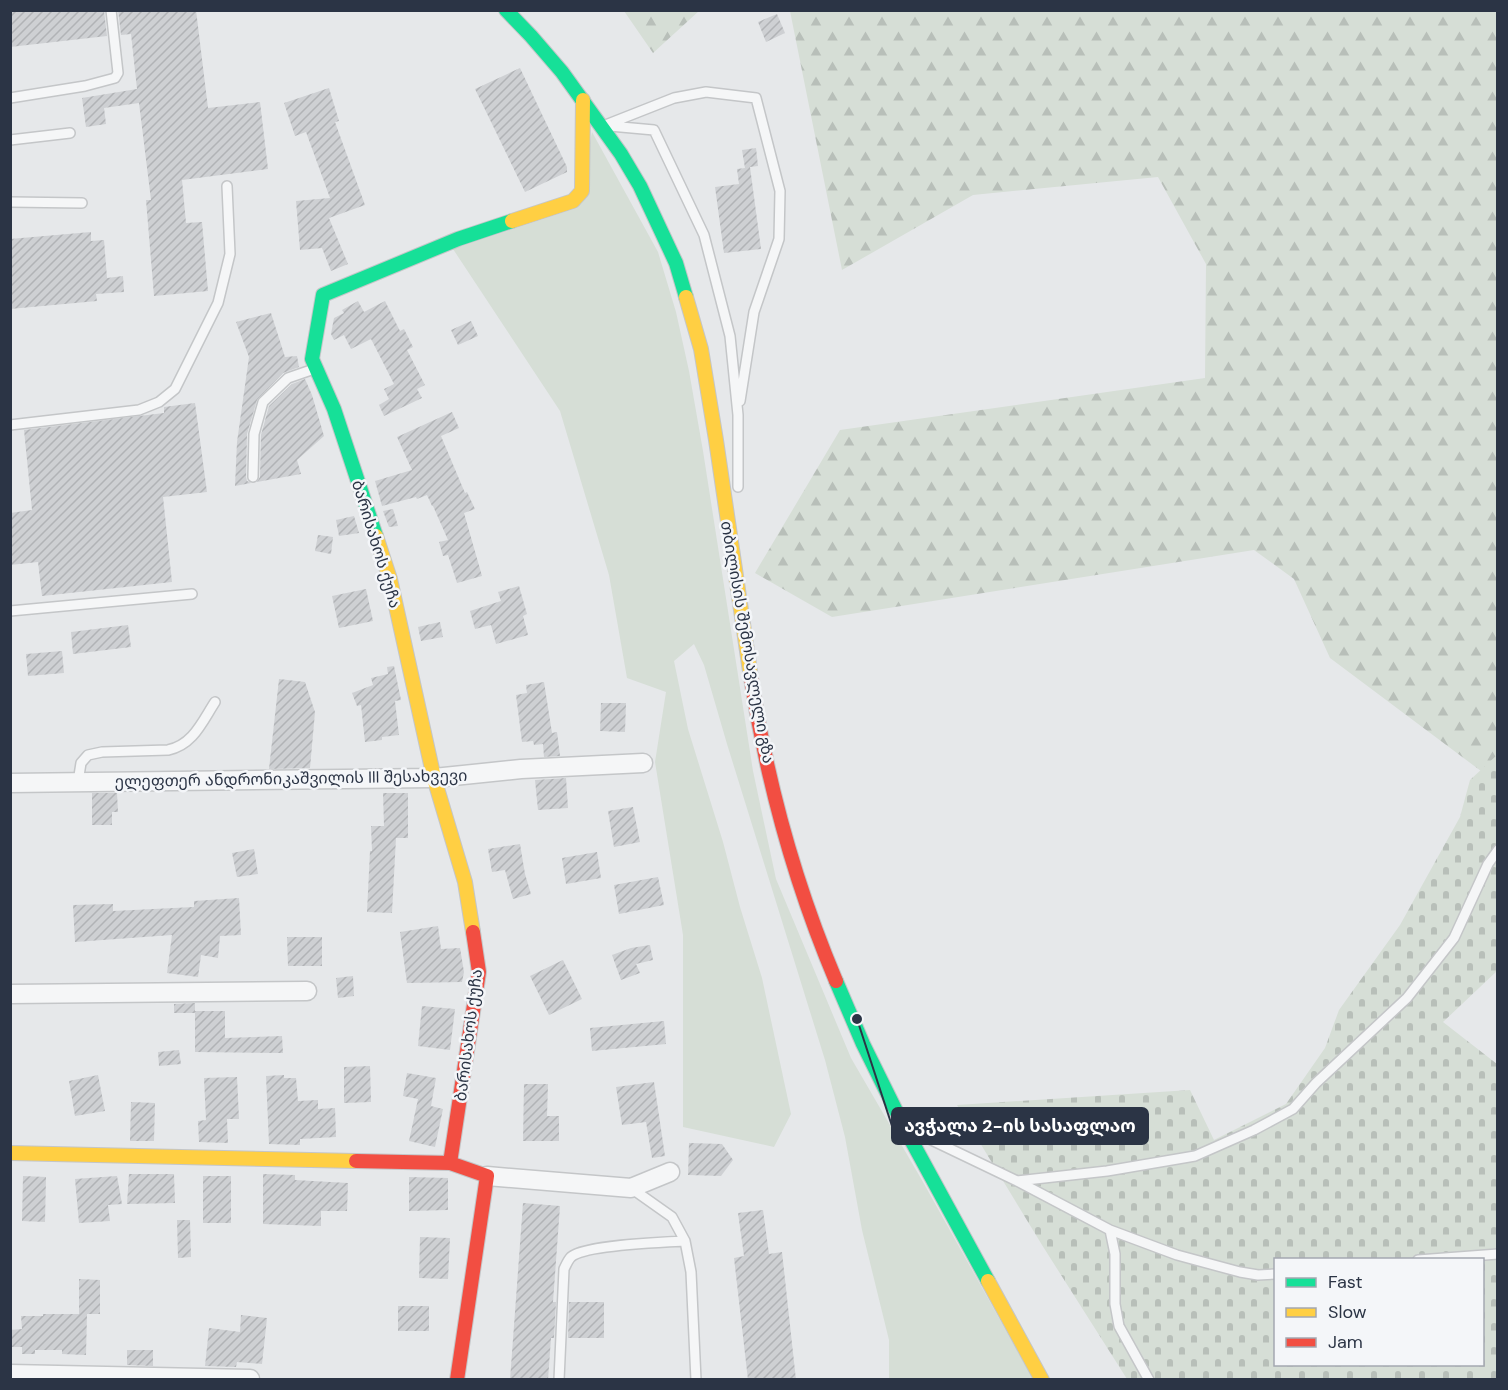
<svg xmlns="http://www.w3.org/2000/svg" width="1508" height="1390" font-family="'DM Sans','Noto Sans Georgian',sans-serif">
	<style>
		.green { fill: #d6ded6 }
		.forest { fill: url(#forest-firs) }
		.cemetery { fill: url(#cemetery-stones); fill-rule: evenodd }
		.building { fill: url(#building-hatch) }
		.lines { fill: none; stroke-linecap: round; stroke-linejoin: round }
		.lane-casing { stroke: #c4c6c8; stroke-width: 12 }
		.street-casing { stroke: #c4c6c8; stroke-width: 21 }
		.fast-casing { stroke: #c4c6c8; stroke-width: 16 }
		.slow-casing { stroke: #c4c6c8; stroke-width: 16 }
		.jam-casing { stroke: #c4c6c8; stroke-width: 16 }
		.lane { stroke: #f5f6f7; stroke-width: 9 }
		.street { stroke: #f5f6f7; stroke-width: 18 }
		.fast { stroke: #16e098; stroke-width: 14 }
		.slow { stroke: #ffcf43; stroke-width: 14 }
		.jam { stroke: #f24e42; stroke-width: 14 }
		.labels { text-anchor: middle; stroke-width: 5; stroke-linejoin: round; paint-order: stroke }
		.street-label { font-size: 16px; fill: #2b3445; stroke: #f4f6f9 }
		.leader { fill: none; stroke: #2b3445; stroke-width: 2 }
		.callout-dot { fill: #2b3445; stroke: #f4f6f9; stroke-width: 2 }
		.callout { fill: #2b3445; stroke: #2b3445; stroke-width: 2 }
		.callout-label { font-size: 18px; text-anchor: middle; font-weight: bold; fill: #fff }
	</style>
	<defs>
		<pattern id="forest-firs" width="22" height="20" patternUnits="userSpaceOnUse" patternTransform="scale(1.5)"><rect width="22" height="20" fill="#d6ded6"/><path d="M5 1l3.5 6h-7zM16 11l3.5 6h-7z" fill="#b8bfb9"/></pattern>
		<pattern id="cemetery-stones" width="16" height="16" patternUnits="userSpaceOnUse" patternTransform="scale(1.5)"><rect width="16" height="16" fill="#d6ded6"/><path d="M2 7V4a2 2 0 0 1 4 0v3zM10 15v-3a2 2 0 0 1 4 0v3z" fill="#b8bfb9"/></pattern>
		<pattern id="building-hatch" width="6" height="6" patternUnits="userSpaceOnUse" patternTransform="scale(1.5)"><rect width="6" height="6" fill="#ced0d3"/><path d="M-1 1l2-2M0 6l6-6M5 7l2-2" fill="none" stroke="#b1b3b6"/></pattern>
	</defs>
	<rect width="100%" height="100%" fill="#e6e8ea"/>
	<path class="green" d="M592,132L658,252L676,312L689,371L703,451L753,771L776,879L851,1058L923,1182L1033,1379H889V1340L862,1230L845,1137L825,1060L727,744L704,665L694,644L674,661L688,729L723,842L740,907L762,978L791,1114L774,1147L683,1127V935L655,762L666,692L627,678L609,575L560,411L453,249L577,208Z"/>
	<path class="forest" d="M624,11H623H699L653,53Z
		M790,11H1497V783L1330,658L1294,579L1254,550L832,617L755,573L840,430L1205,378L1206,264L1158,177L973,195L842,270Z"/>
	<path class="cemetery" d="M1497,755V971L1443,1022L1497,1064V1379H1127L1042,1245L957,1105L1190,1090L1214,1140L1286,1104L1325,1048L1339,1010L1400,925L1460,817L1470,780ZM1276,1260H1482V1364H1276Z"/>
	<path class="building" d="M10,10H104L107,36L10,47Z
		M118,10H196L208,108L260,102L268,169L182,180L186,223L202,222L208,291L154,296L146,200H151L139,103L104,108L106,124L86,127L82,98L137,89L131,34L121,35Z
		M777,14L785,33L766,42L758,22Z
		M520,68L567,167V172L525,192L475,89Z
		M329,88L339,121L335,122L365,205L329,218L348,264L331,271L322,248L300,250L296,201L330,198L306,132L295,136L284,103Z
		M756,148L758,166L750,167L761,249L724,253L715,187L739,184L737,169L745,168L742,150Z
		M91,232V241L104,240L107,278L123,276L124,292L96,294L97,301L10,309V239Z
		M358,301L364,312L385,301L400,331L404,329L413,347L407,350L425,385L417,389L422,398L384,416L379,405L389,399L384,389L394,384L371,339L351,349L344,335L334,340L331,334L334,318L344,313L342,310Z
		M271,313L285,357L297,356L299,367L283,373L257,400L247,434L246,477L247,481L251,483L235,486L237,442L249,357L236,322Z
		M471,321L478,336L458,345L451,330Z
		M305,379L312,395L324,436L297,460L301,474L257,482L260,477L261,435L269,406L292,384Z
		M195,403L207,492L163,497L172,582L42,596L38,562L10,565V513L32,510L24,430L164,413V407Z
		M452,412L459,428L441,436L465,493L467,492L475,509L464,513L482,576L457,583L448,555L443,556L439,542L448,540L433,506H432L427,495L417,499L416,497L382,506L375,481L412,470L397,437Z
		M393,509L398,526L389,527L383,511Z
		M354,516L359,533L339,536L336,520Z
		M318,535L333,537L331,554L315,551Z
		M519,586L527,614L523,616L528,635L496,644L491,625L475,629L470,611L501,601L498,592Z
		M366,589L373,621L339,628L332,596Z
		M440,622L443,637L421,641L418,627Z
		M128,625L131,647L73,654L71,632Z
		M62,651L64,673L28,676L26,654Z
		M394,666L401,700L395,701L399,735L382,737V740L365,742L361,705L357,706L352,693L373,685L371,678L388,674L387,667Z
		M279,679L305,682L315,712L310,768L269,769Z
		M544,682L552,733L557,732L560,756L544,757L543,744L534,745L533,741L522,742L516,695L527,693L526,685Z
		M601,703H626L625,732L600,731Z
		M566,778L568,808L538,810L535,780Z
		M92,793H117L118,812H112V825H92Z
		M383,793H408V838H396L392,913L367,912L370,851H372L371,826H384Z
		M633,807L640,842L614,847L608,811Z
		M520,844L525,874L531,894L513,899L505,870L492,872L488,849Z
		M254,849L258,874L237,877L232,853Z
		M597,852L601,878L566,884L562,858Z
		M658,877L664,905L619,914L614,885Z
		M239,898L241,935L220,936L218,958L201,955L198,977L167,973L172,935L75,942L73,905L113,904V911L194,907V901Z
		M438,926L441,949L460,948L464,972L462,982L407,983L400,932Z
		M287,937H322V966H288Z
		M650,945L653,960L636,964L640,973L621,980L612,955L631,948Z
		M563,960L582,999L549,1015L530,976Z
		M353,976L354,996L338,998L336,978Z
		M195,1003V1013H174V1004Z
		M422,1006L455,1009L450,1050L418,1046Z
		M195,1011H225V1038L282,1036L283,1053L195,1052Z
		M664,1021L666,1044L592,1051L590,1028Z
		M179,1050L181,1064L159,1066L158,1052Z
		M370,1066L371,1102L344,1103V1067Z
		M407,1073L436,1078L431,1106L443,1109L435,1147L409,1141L418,1099L403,1096Z
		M98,1075L105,1111L75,1116L69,1081Z
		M284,1075V1078H296L298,1101L318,1100V1109L335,1108L336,1137L300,1139V1145L269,1144L266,1076Z
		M237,1077L239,1119H227L228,1143L199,1142L198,1121L206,1120L204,1078Z
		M654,1082L665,1156L652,1158L646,1122L622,1125L616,1087Z
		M524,1084H548L547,1116H559V1141H523Z
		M131,1102L155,1103L154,1141H130Z
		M689,1143L722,1144L733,1160L721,1176L688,1175Z
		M129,1174H174L175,1203L127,1204Z
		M263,1174L295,1175V1180L348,1183L347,1211H321V1226L263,1224Z
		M23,1176L46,1177L45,1222L22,1221Z
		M117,1176L122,1204L108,1205L110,1221L79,1223L75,1179Z
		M203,1176H231V1223H203Z
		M409,1177L448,1178V1210L409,1211Z
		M523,1203L560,1206L553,1302H556L554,1338H551L548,1380H510Z
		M763,1210L769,1254L782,1252L796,1380H748L734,1258L744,1256L738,1213Z
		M177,1220H190L191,1257L178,1258Z
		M420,1237L450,1238L448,1279L419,1278Z
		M79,1279L100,1280V1314H79Z
		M569,1302H604V1338H568Z
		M398,1306H429V1331H398Z
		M43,1314H87L86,1355L62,1354V1350H35V1354H22V1347H10V1330L22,1329L21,1316H43Z
		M241,1315L267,1318L262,1364L237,1362L236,1367L205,1366L209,1328L240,1332Z
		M127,1350H153V1366L127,1365Z"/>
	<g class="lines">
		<defs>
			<path id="lane" d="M10,98L85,86L115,78L118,73L111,10
				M608,124L674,98L706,92L756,98L780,191L779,239L754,312L740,401
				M610,126L654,130L704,235L730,336L738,415V487
				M10,140L70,133
				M10,202L82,203
				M10,425L139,410L159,402L175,389L218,303L230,254L227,186
				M253,477L254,434L263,402L288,378L314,369
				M10,611L192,594
				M78,782L81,763L88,755L102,752L168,750C193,745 202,722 215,702
				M919,1134L1017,1181L1110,1230L1177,1255L1240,1272L1258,1275L1276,1274
				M1017,1181L1107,1171L1195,1156L1254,1130L1293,1109L1316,1083L1407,998L1454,938L1488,864L1498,850
				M631,1188L672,1217L685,1241L691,1272L696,1380
				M1110,1230L1115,1254V1304L1119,1326L1149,1380
				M1418,1260L1498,1254
				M559,1380L564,1269C566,1265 568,1260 571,1257C584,1245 664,1242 685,1241"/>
			<path id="street" d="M10,783L434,778L521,769L643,763
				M10,994L307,991
				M487,1176L631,1188L670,1172
				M10,1374L250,1379"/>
			<path id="fast" d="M506,10L531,36L562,72L621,154L640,186L676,263L686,297
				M376,536L334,409L312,359L323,295L458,239L512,221
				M836,981L863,1044L904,1127L988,1281"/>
			<path id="slow" d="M512,221L573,201L582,191L583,100
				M686,297L701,349L716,440L751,678
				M376,536L390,579L434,778L465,882L473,932
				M10,1153L356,1161
				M988,1281L1042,1380"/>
			<path id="jam" d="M751,678C767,782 795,884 836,981
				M356,1161L450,1163L487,1176L457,1380
				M450,1163L479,972L473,932"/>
		</defs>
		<use href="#lane" class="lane-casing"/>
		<use href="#street" class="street-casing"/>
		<use href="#fast" class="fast-casing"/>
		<use href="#slow" class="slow-casing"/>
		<use href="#jam" class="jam-casing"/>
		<use href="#lane" class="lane"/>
		<use href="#street" class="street"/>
		<use href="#fast" class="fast"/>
		<use href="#slow" class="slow"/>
		<use href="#jam" class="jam"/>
	</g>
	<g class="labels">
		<g class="street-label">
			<text transform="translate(377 544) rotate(73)" y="6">ბარისახოს ქუჩა</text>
			<text transform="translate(748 642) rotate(80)" y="6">თბილისის შემოსავლელი გზა</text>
			<text transform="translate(291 778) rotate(-1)" y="6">ელეფთერ ანდრონიკაშვილის III შესახვევი</text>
			<text transform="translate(468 1035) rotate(-83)" y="6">ბარისახოს ქუჩა</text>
		</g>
	</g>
	<path class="leader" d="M857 1019L892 1126"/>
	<circle class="callout-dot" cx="857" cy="1019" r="6"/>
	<rect class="callout" x="892" y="1108" width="256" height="36" rx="6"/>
	<g class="callout-label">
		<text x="1020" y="1132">ავჭალა 2-ის სასაფლაო</text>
	</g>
	<rect width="1508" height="1390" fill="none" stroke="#2b3445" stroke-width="24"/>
	<rect x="1274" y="1258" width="210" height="108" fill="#f4f6f9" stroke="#a4a8b1" stroke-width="1.5"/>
	<rect x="1286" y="1278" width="30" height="9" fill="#16e098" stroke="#a4a8b1" stroke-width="1.5"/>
	<text x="1328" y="1288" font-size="18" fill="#2b3445">Fast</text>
	<rect x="1286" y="1308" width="30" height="9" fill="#ffcf43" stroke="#a4a8b1" stroke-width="1.5"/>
	<text x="1328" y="1318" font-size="18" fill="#2b3445">Slow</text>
	<rect x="1286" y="1338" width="30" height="9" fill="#f24e42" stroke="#a4a8b1" stroke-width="1.5"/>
	<text x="1328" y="1348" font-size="18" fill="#2b3445">Jam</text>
</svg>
